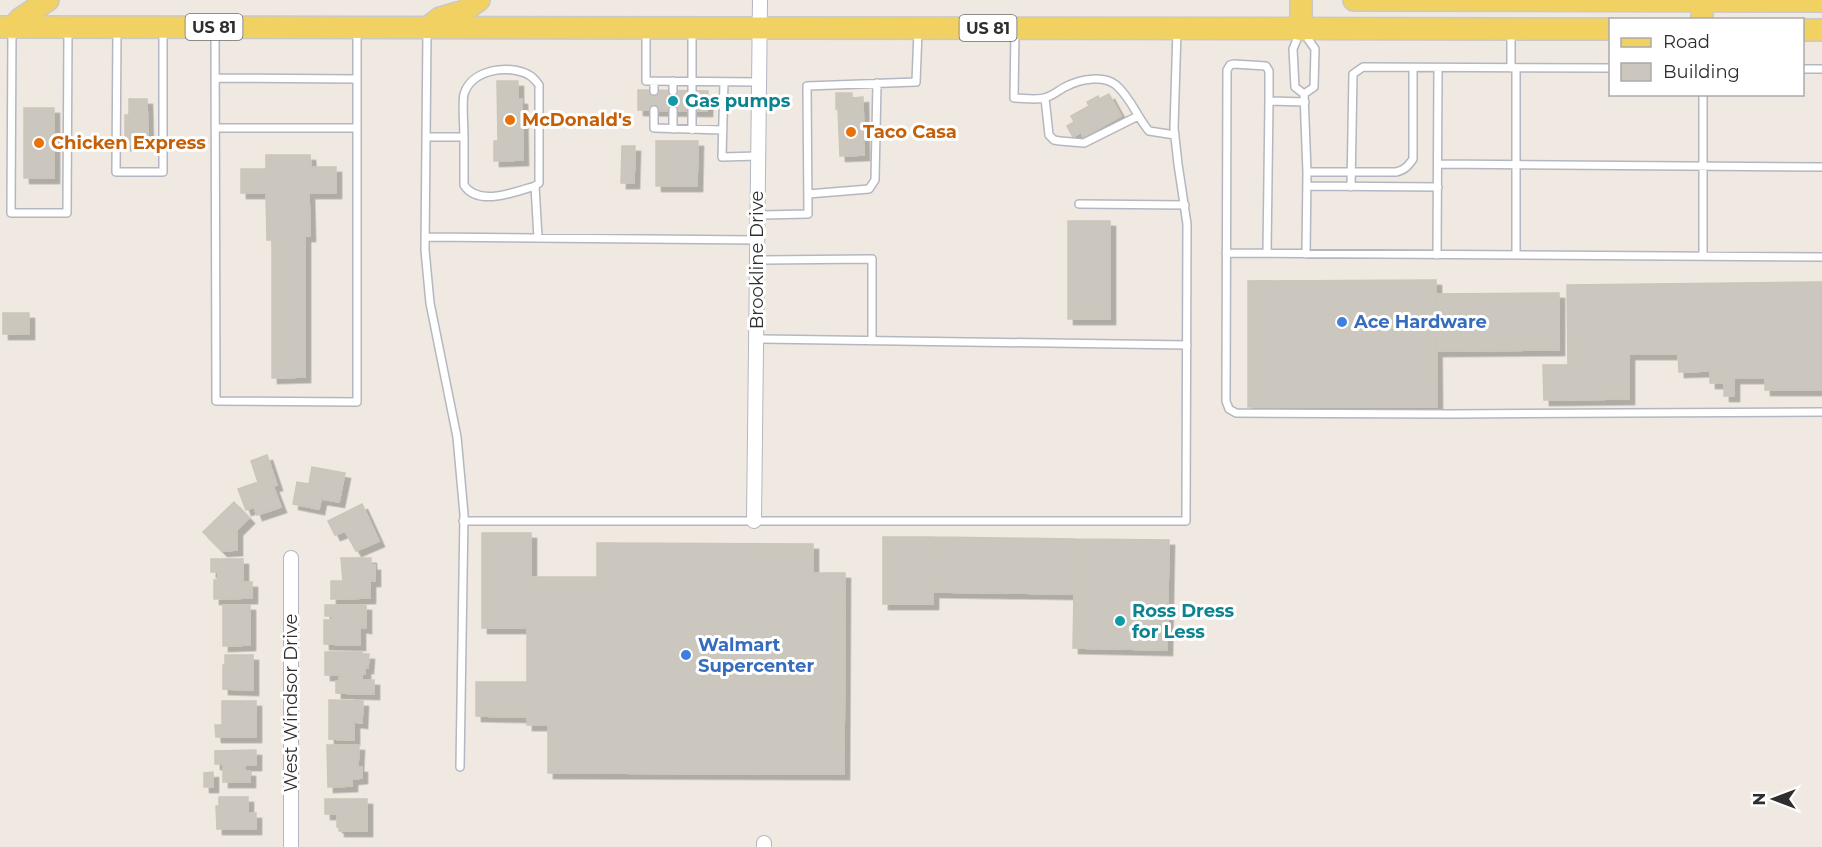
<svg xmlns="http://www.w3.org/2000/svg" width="1822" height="847" font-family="Montserrat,sans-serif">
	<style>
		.building { fill: #cbc7bf; stroke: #cbc5ba; stroke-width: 1.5; filter: url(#shadow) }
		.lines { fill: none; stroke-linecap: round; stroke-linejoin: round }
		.service-casing { stroke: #b4b7c1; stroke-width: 10 }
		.minor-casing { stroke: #b4b7c1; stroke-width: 16 }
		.primary-casing { stroke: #c9c9c9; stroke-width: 24 }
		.service { stroke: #fff; stroke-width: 7 }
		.minor { stroke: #fff; stroke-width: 14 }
		.primary { stroke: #f2d163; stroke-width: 21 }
		.culture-dot { fill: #0f9aa8; stroke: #fff; stroke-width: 2 }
		.food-dot { fill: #e8710a; stroke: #fff; stroke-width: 2 }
		.shop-dot { fill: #3f7fe0; stroke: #fff; stroke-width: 2 }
		.labels { text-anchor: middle; stroke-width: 6; stroke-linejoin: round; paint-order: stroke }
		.shield { fill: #fff; stroke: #6d6d6d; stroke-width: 1.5 }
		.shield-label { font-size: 16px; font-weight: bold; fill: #2e2e2e }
		.culture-label { font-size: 18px; font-weight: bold; fill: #0d838f; stroke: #fff; text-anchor: start }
		.food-label { font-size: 18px; font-weight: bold; fill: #c56008; stroke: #fff; text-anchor: start }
		.street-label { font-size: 18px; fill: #2e2e2e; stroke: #fff }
		.shop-label { font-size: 18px; font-weight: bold; fill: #366cbe; stroke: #fff; text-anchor: start }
	</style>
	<defs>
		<filter id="shadow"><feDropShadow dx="5.5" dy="5.5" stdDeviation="0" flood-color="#0004"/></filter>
	</defs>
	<rect width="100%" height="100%" fill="#efe9e1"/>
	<path class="building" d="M497,81H518V99H522L523,160L494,161V141H498Z
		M638,90L708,91L707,111L638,110Z
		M836,93H852V98L863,97L864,155L840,156L838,109H836Z
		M1109,94L1121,116L1083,137L1081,132L1073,137L1067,126L1074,122L1071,116L1089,106L1087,102L1098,96L1099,99Z
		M129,99H147L148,144L125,145V115H129Z
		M24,108H54V178H24Z
		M656,141H698L697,186H656Z
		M622,146H635L634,183H621Z
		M266,155H310L311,167H336V193H309L310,236H305V377L272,378V240H267L266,193H241V169H266Z
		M1068,221H1110V319H1068Z
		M1436,280L1437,407H1248V281Z
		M1822,282V390H1765V378H1734V396H1724V383H1710V371L1679,372L1678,354H1629V399L1544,400L1543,365H1568L1567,285Z
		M1559,293V350L1436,351V294Z
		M3,313H29V334H3Z
		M267,455L277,485L273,486L281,507L257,515L254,507L246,510L238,489L258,482L251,461Z
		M312,467L345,473L339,502L321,499L319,509L293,504L297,482L309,484Z
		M234,502L249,518L234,533L237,532V550L222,551L203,532Z
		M362,504L379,541L356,551L345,531L335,535L328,521Z
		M482,533H531V577H597V543L813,544V573H845L844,774L548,773V725H527V717L476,716V682H527V628H482Z
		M883,537H934L933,604H883Z
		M934,537L1075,539L1074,594L933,592Z
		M1075,539L1169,540L1167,650L1073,648Z
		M341,558H371V565H375V581H370V598L331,599V581H343Z
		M211,559H243V582H252V598L214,599V580H218V572H211Z
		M223,605H250V645L223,646Z
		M325,605H366V628L360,627V645L324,644V620H332V616H325Z
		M325,652H362V654H369L368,668H365V674H362V680H374V694L336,693V681H339L340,675H325Z
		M225,655H253V690L223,689V665H225Z
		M329,700L363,701L362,723L354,722V740L329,739Z
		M222,701H256V737H216L215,725H222Z
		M327,745H359L358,767H362V778L352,779V786L328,787Z
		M256,750V765H245V771H250V782H223V764H215V751Z
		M213,772V787H204V773Z
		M219,797H248V813H256V829H217L216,806H219Z
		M325,799H367V831H339V827H337V814H325Z"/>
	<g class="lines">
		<defs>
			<path id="service" d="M12,29L11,213H67L68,29
				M117,29L116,172H163V28
				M215,29L216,401L357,402V29
				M646,30V81L759,82
				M692,30V91
				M1015,30L1014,98C1024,98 1038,101 1047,97C1054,95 1060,89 1067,86C1081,79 1104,75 1116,85C1131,98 1137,117 1149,131L1175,135
				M427,32L425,250L430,303L457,437L464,514L460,767
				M1300,32L1293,49L1295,87L1304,94
				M1303,32L1315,49L1314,87L1304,94
				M1511,32V68
				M1802,69H1822
				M215,78L357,79
				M724,82L722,157L758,156
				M654,91V81
				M673,91V81
				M1304,94L1307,172L1306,254
				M1045,98L1049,135L1054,140L1060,141L1084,143L1138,116
				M1305,102L1269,101V71L1266,66L1234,64L1230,65L1227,70L1226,401L1229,409L1236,413L1451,414L1822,412
				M654,110V128L723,130
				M692,110V130
				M215,128H357
				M673,129V110
				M426,137H464V185C478,207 515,192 535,186L539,183V85C536,81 533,77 529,75C509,64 472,69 464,94C462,102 464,127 464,137
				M1438,164L1822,167
				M1307,172H1396C1405,170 1408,166 1413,159V68
				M535,186L538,238
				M1307,186L1438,187
				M1351,187L1353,74L1363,67L1610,68
				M808,194L869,189L875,180L877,83
				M1079,204L1185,205
				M757,215L808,214L807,86L916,82L918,31
				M425,237L757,240
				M1226,253L1822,257
				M1267,253L1269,101
				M1437,255L1438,68
				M1516,255V68
				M1703,256V94
				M757,260L872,259V341
				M757,339L1187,345
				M463,521H1186L1187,224L1178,164L1174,128L1177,30"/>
			<path id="minor" d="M754,521L760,0
				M291,558V847
				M764,847V843"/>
			<path id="primary" d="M1301,0V30
				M1354,0L1822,1
				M1702,0V20
				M432,24L440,18L464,11L479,0
				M0,27L1610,29
				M12,28L20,19L48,0
				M1802,30H1822"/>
		</defs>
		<use href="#service" class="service-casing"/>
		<use href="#minor" class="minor-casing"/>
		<use href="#primary" class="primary-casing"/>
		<use href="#service" class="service"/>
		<use href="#minor" class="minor"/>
		<use href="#primary" class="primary"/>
	</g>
	<g class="culture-dot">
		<circle cx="673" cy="101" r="6"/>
		<circle cx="1120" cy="621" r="6"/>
	</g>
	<g class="food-dot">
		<circle cx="510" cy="120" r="6"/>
		<circle cx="851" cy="132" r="6"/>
		<circle cx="39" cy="143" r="6"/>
	</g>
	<g class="shop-dot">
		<circle cx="1342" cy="322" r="6"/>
		<circle cx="686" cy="655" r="6"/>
	</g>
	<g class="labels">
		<g class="shield">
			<rect x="185.5" y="14" width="57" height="26" rx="4.5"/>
			<rect x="959.5" y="15" width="57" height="26" rx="4.5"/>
		</g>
		<g class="shield-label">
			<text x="214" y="33">US 81</text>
			<text x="988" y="34">US 81</text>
		</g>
		<g class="culture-label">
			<text x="685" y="107">Gas pumps</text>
			<text x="1132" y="617">Ross Dress<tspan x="1132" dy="21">for Less</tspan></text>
		</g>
		<g class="food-label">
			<text x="522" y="126">McDonald's</text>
			<text x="863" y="138">Taco Casa</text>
			<text x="51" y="149">Chicken Express</text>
		</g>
		<g class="street-label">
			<text transform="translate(757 260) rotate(-90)" y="6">Brookline Drive</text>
			<text transform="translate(291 703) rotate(-90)" y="6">West Windsor Drive</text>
		</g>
		<g class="shop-label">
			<text x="1354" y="328">Ace Hardware</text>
			<text x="698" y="651">Walmart<tspan x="698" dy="21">Supercenter</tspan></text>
		</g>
	</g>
	<rect x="1609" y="18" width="195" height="78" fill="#ffffff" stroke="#ababab" stroke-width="1.5"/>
	<rect x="1621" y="38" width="30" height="9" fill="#f2d163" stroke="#ababab" stroke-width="1.5"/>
	<text x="1663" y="48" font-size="18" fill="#2e2e2e">Road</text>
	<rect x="1621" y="63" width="30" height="18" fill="#cbc7bf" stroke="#ababab" stroke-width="1.5"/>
	<text x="1663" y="78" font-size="18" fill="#2e2e2e">Building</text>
	<g transform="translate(1774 799) rotate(270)" stroke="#ffffff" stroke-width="4.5" paint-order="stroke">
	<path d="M0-4.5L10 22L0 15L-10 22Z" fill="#2e2e2e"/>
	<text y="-9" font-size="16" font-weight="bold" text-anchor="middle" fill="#2e2e2e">N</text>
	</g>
</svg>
